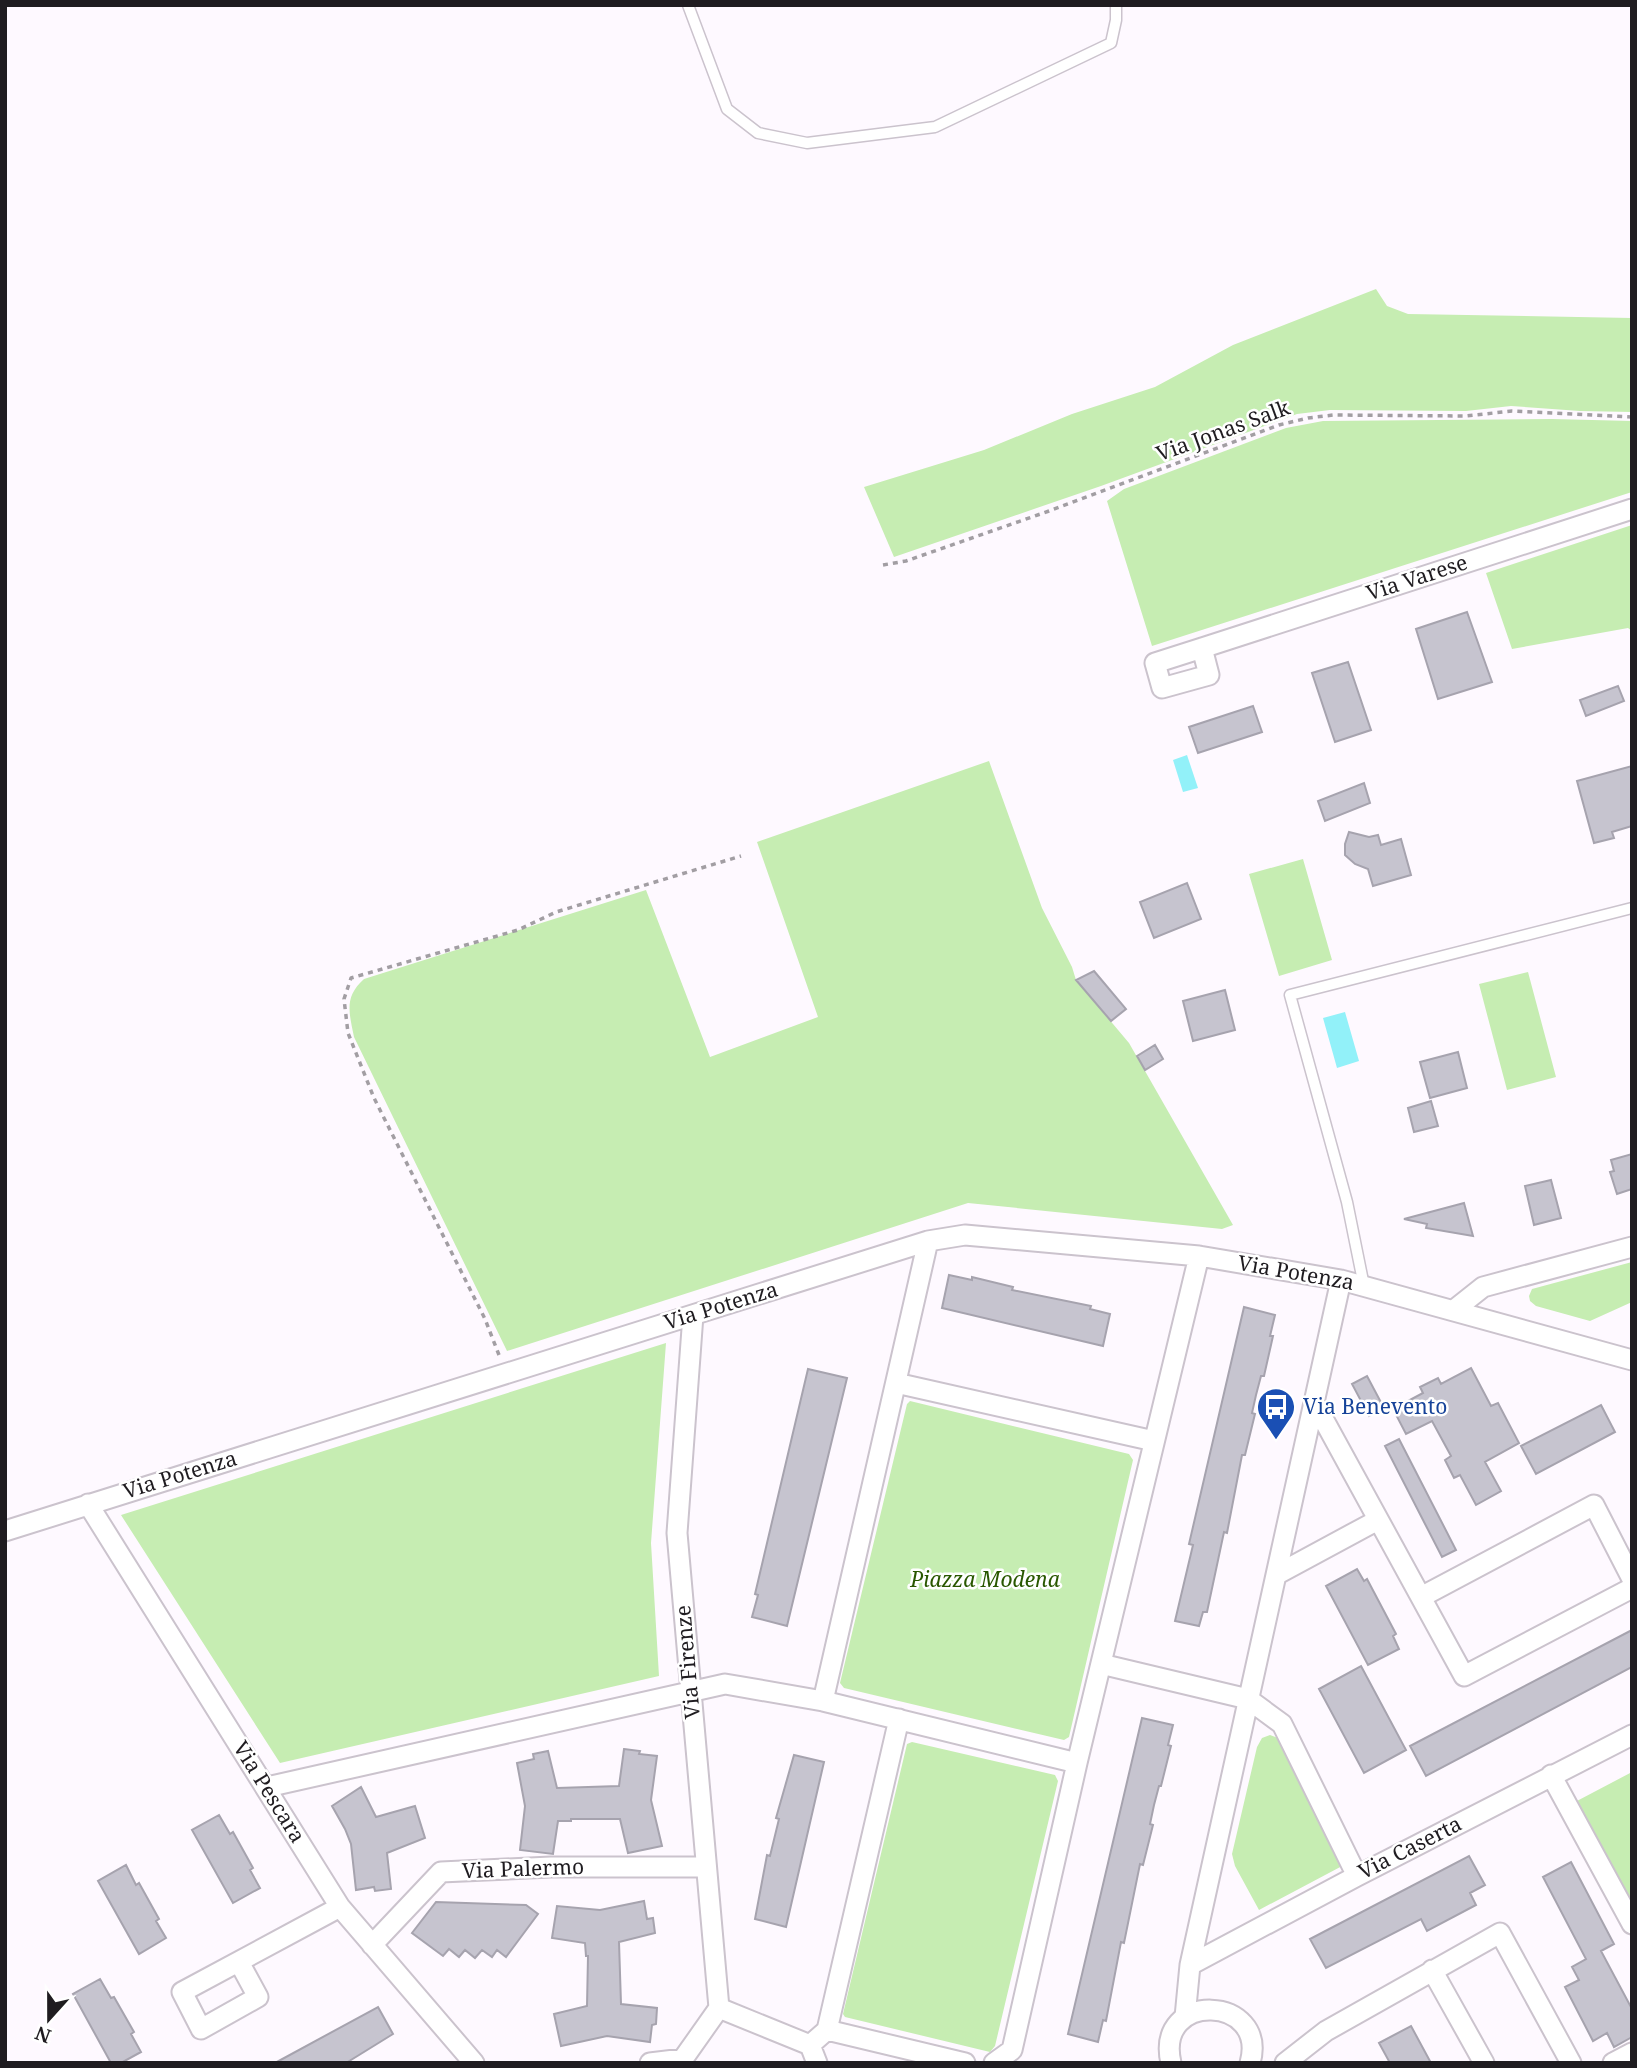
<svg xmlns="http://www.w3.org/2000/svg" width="1637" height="2068" font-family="'Noto Serif',serif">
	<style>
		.green { fill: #c6edb2 }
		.water { fill: #92f1f9 }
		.building { fill: #c6c4cf; stroke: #a6a3ae; stroke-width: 2 }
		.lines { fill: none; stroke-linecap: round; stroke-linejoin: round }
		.lane-casing { stroke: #cbc3cd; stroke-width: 13 }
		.street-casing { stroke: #cbc3cd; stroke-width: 23 }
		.path { stroke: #a29ea3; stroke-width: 3.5; stroke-dasharray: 5 5; stroke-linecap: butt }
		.lane { stroke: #fff; stroke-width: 10 }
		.street { stroke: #fff; stroke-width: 19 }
		.labels { text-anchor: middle; stroke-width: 5; stroke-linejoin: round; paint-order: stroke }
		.street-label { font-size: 21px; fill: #1f1c20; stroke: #fff }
		.transit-label { font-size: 21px; fill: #164399; stroke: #fff; text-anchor: start }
		.park-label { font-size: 21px; font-style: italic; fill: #295700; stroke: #fff }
	</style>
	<rect width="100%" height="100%" fill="#fef9ff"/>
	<path class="green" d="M1376,289L1387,306L1408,314L1632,318V412L1580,411L1511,406L1466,411L1330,410L1297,414L1101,486L894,557L864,487L984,450L1072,414L1155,387L1233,345Z
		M1552,419L1632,421V492L1152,646L1107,501L1124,489L1286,428L1323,421Z
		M1632,525V631L1628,628L1512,649L1486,573Z
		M989,761L1042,908L1072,967L1076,980L1129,1043L1233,1225L1222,1229L968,1203L507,1351L354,1037C349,1012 344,997 364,979L646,890L710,1057L818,1017L757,842Z
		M1303,859L1332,960L1279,976L1249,874Z
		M1528,972L1556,1077L1507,1090L1479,984Z
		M1632,1262V1302L1590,1321L1536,1306L1530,1301L1529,1296L1532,1289Z
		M666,1343L651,1543L659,1676L280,1763L121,1515Z
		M910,1401L1129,1454L1133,1460L1069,1737L1064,1740L844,1688L840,1683L907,1404Z
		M1270,1735L1278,1738L1344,1865L1259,1910L1235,1866L1232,1854L1257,1747L1262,1738Z
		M912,1742L1055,1775L1058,1781L995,2046L990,2052L845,2017L843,2014L907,1744Z
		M1632,1772V1908L1575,1802Z"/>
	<path class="water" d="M1187,755L1198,788L1183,792L1173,760Z
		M1345,1012L1359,1061L1337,1068L1323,1018Z"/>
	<path class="building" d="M1467,612L1492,682L1438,699L1416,629Z
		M1348,662L1371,730L1335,742L1312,673Z
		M1618,686L1624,701L1586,716L1580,700Z
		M1253,706L1262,732L1198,753L1189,727Z
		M1632,766V826L1612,832L1614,838L1594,843L1577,781Z
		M1364,783L1370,803L1325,821L1318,801Z
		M1349,832L1369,837L1378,835L1381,845L1401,839L1411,875L1373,886L1368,869L1355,864L1345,855V844Z
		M1187,883L1201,919L1154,938L1140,902Z
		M1094,971L1126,1009L1111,1021L1076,980Z
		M1225,990L1235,1030L1193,1041L1183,1001Z
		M1155,1045L1163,1059L1145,1070L1137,1056Z
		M1458,1052L1467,1088L1430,1098L1420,1062Z
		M1431,1101L1438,1126L1414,1132L1408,1108Z
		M1632,1154V1189L1617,1194L1610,1172L1614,1171L1611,1160Z
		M1551,1180L1561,1218L1534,1225L1525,1186Z
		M1464,1203L1473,1236L1426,1228L1427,1224L1404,1219Z
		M949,1275L972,1280V1277L1013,1287L1012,1290L1091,1306L1090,1309L1110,1314L1103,1346L942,1308Z
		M1244,1307L1275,1315L1270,1336H1273L1264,1376H1261L1256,1395L1252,1413L1255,1414L1245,1455H1242L1227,1533L1224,1532L1207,1612H1203L1199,1626L1175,1621L1193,1545L1189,1544Z
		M1471,1368L1491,1406L1498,1403L1519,1443L1485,1462L1501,1491L1476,1505L1460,1475L1454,1478L1445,1460L1451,1456L1432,1421L1406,1434L1393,1409L1423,1393L1420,1387L1438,1378L1441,1384Z
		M808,1369L847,1378L787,1626L752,1617L758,1595L755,1594Z
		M1367,1376L1384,1408L1369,1416L1352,1384Z
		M1601,1405L1615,1432L1536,1474L1521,1446Z
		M1399,1439L1456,1550L1442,1557L1385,1446Z
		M1357,1569L1364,1581L1367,1579L1396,1634L1393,1636L1399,1649L1368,1665L1326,1586Z
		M1632,1630V1667L1426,1776L1410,1746Z
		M1361,1666L1406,1750L1364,1773L1319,1689Z
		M1142,1718L1173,1725L1168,1745L1171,1746L1161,1786H1159L1154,1805L1150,1824L1153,1825L1143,1865L1140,1864L1124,1943L1121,1942L1106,2021L1103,2020L1098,2042L1068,2034Z
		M624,1749L640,1751L639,1754L657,1756L651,1800L662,1846L628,1853L620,1819H571V1821H558L553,1854L520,1850L525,1806L517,1763L534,1759L533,1754L548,1751L557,1788L619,1786Z
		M794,1755L824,1762L786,1927L755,1919L767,1855L770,1856L779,1819L776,1818Z
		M361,1787L376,1817L415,1806L425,1838L387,1853L391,1889L375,1891L374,1887L356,1890L351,1844L345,1829L332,1806Z
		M219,1815L230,1834L233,1832L253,1868L250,1870L260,1888L233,1903L192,1830Z
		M1469,1856L1485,1885L1470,1893L1476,1905L1427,1931L1421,1919L1326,1968L1310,1939Z
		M1571,1862L1614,1944L1601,1951L1632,2009V2037L1614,2047L1607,2033L1593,2041L1565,1987L1579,1980L1572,1967L1586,1959L1543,1877Z
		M126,1865L136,1885L139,1883L159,1919L156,1921L166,1938L139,1954L98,1881Z
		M644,1901L647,1919L653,1918L655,1933L619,1942L621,2004L657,2008L656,2024L652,2025L650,2042L607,2036L561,2046L554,2014L587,2006L588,1956H586L585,1943L552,1938L557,1906L600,1910Z
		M436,1902L526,1905L538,1914L506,1957L497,1950L492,1957L482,1950L475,1958L465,1950L459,1957L449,1949L443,1956L412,1933Z
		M100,1979L111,1998L114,1997L134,2032L131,2034L141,2052L121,2063H111L73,1994Z
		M378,2007L393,2034L346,2063H275Z
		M1411,2026L1431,2063H1390L1379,2043Z"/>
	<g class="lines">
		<defs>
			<path id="lane" d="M688,5L727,109L758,133L807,143L935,127L1111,43L1116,20V5
				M1364,1286L1347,1202L1290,995L1632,908"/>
			<path id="street" d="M1202,648L1209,675L1162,688L1155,663L1202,648L1632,509
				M1454,1310L1483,1287L1632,1247
				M693,1315L677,1533L719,2008
				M896,1383L1154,1441
				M1314,1402L1464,1676L1632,1588
				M88,1504L340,1907L474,2063
				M5,1531L928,1241L965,1235L1199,1256L1341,1280L1632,1360
				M1276,1575L1378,1520
				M1421,1597L1594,1505L1632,1579
				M1101,1664L1248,1699L1282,1724L1357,1876
				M823,1701L928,1241
				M1551,1775L1632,1924
				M267,1787L725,1684L823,1701L1077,1763
				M372,1945L441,1872L551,1867H706
				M239,1962L258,1997L201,2029L182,1992L340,1907
				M1190,1965L1357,1876L1632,1735
				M1432,1970L1484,2063
				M719,2008L810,2045L817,2063
				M1185,2017L1190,1965L1341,1280
				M827,2030L965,2063
				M810,2045L827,2030L899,1719
				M650,2063L683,2059L719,2008
				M994,2063L1012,2050L1077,1763L1199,1256
				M1171,2063C1154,1990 1269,1995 1250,2063
				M1285,2063L1326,2031L1500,1933L1571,2063
				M1613,2063L1632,2053"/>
		</defs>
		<use href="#lane" class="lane-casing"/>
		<use href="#street" class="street-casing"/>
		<path class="path" d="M883,565L906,561L1049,511L1279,425L1308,418L1333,415L1466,416L1512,411L1632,417
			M499,1355L485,1319L374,1098L348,1033L344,999L351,978L518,930L556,912L741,856"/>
		<use href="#lane" class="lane"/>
		<use href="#street" class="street"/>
	</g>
	<defs>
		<symbol id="bus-pin" viewBox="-11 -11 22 30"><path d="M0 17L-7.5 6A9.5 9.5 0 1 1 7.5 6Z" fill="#1a4fb4" stroke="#fff"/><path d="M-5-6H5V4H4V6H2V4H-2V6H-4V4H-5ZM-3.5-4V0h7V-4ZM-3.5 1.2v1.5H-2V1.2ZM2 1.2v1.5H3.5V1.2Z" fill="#fff"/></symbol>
	</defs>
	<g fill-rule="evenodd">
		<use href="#bus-pin" x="1254" y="1385" width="44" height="60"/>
	</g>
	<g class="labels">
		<g class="street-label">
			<text transform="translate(1223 431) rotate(-20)" y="7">Via Jonas Salk</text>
			<text transform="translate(1417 578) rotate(-18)" y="7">Via Varese</text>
			<text transform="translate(1296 1273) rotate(10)" y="7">Via Potenza</text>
			<text transform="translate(721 1306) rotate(-17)" y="7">Via Potenza</text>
			<text transform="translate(180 1475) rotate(-17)" y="7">Via Potenza</text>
			<text transform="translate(688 1662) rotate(-95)" y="7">Via Firenze</text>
			<text transform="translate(269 1792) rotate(58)" y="7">Via Pescara</text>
			<text transform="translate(1410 1848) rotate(-27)" y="7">Via Caserta</text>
			<text transform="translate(523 1869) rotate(-2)" y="7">Via Palermo</text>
		</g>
		<g class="transit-label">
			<text x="1303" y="1414">Via Benevento</text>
		</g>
		<g class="park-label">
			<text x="985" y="1587">Piazza Modena</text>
		</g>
	</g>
	<rect width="1637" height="2068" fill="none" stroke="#1f1c20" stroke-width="14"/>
	<g transform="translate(49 2019) rotate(201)" stroke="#ffffff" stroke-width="5" paint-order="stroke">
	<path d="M0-5L12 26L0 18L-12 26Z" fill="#1f1c20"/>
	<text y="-10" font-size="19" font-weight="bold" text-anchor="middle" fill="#1f1c20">N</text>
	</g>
</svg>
